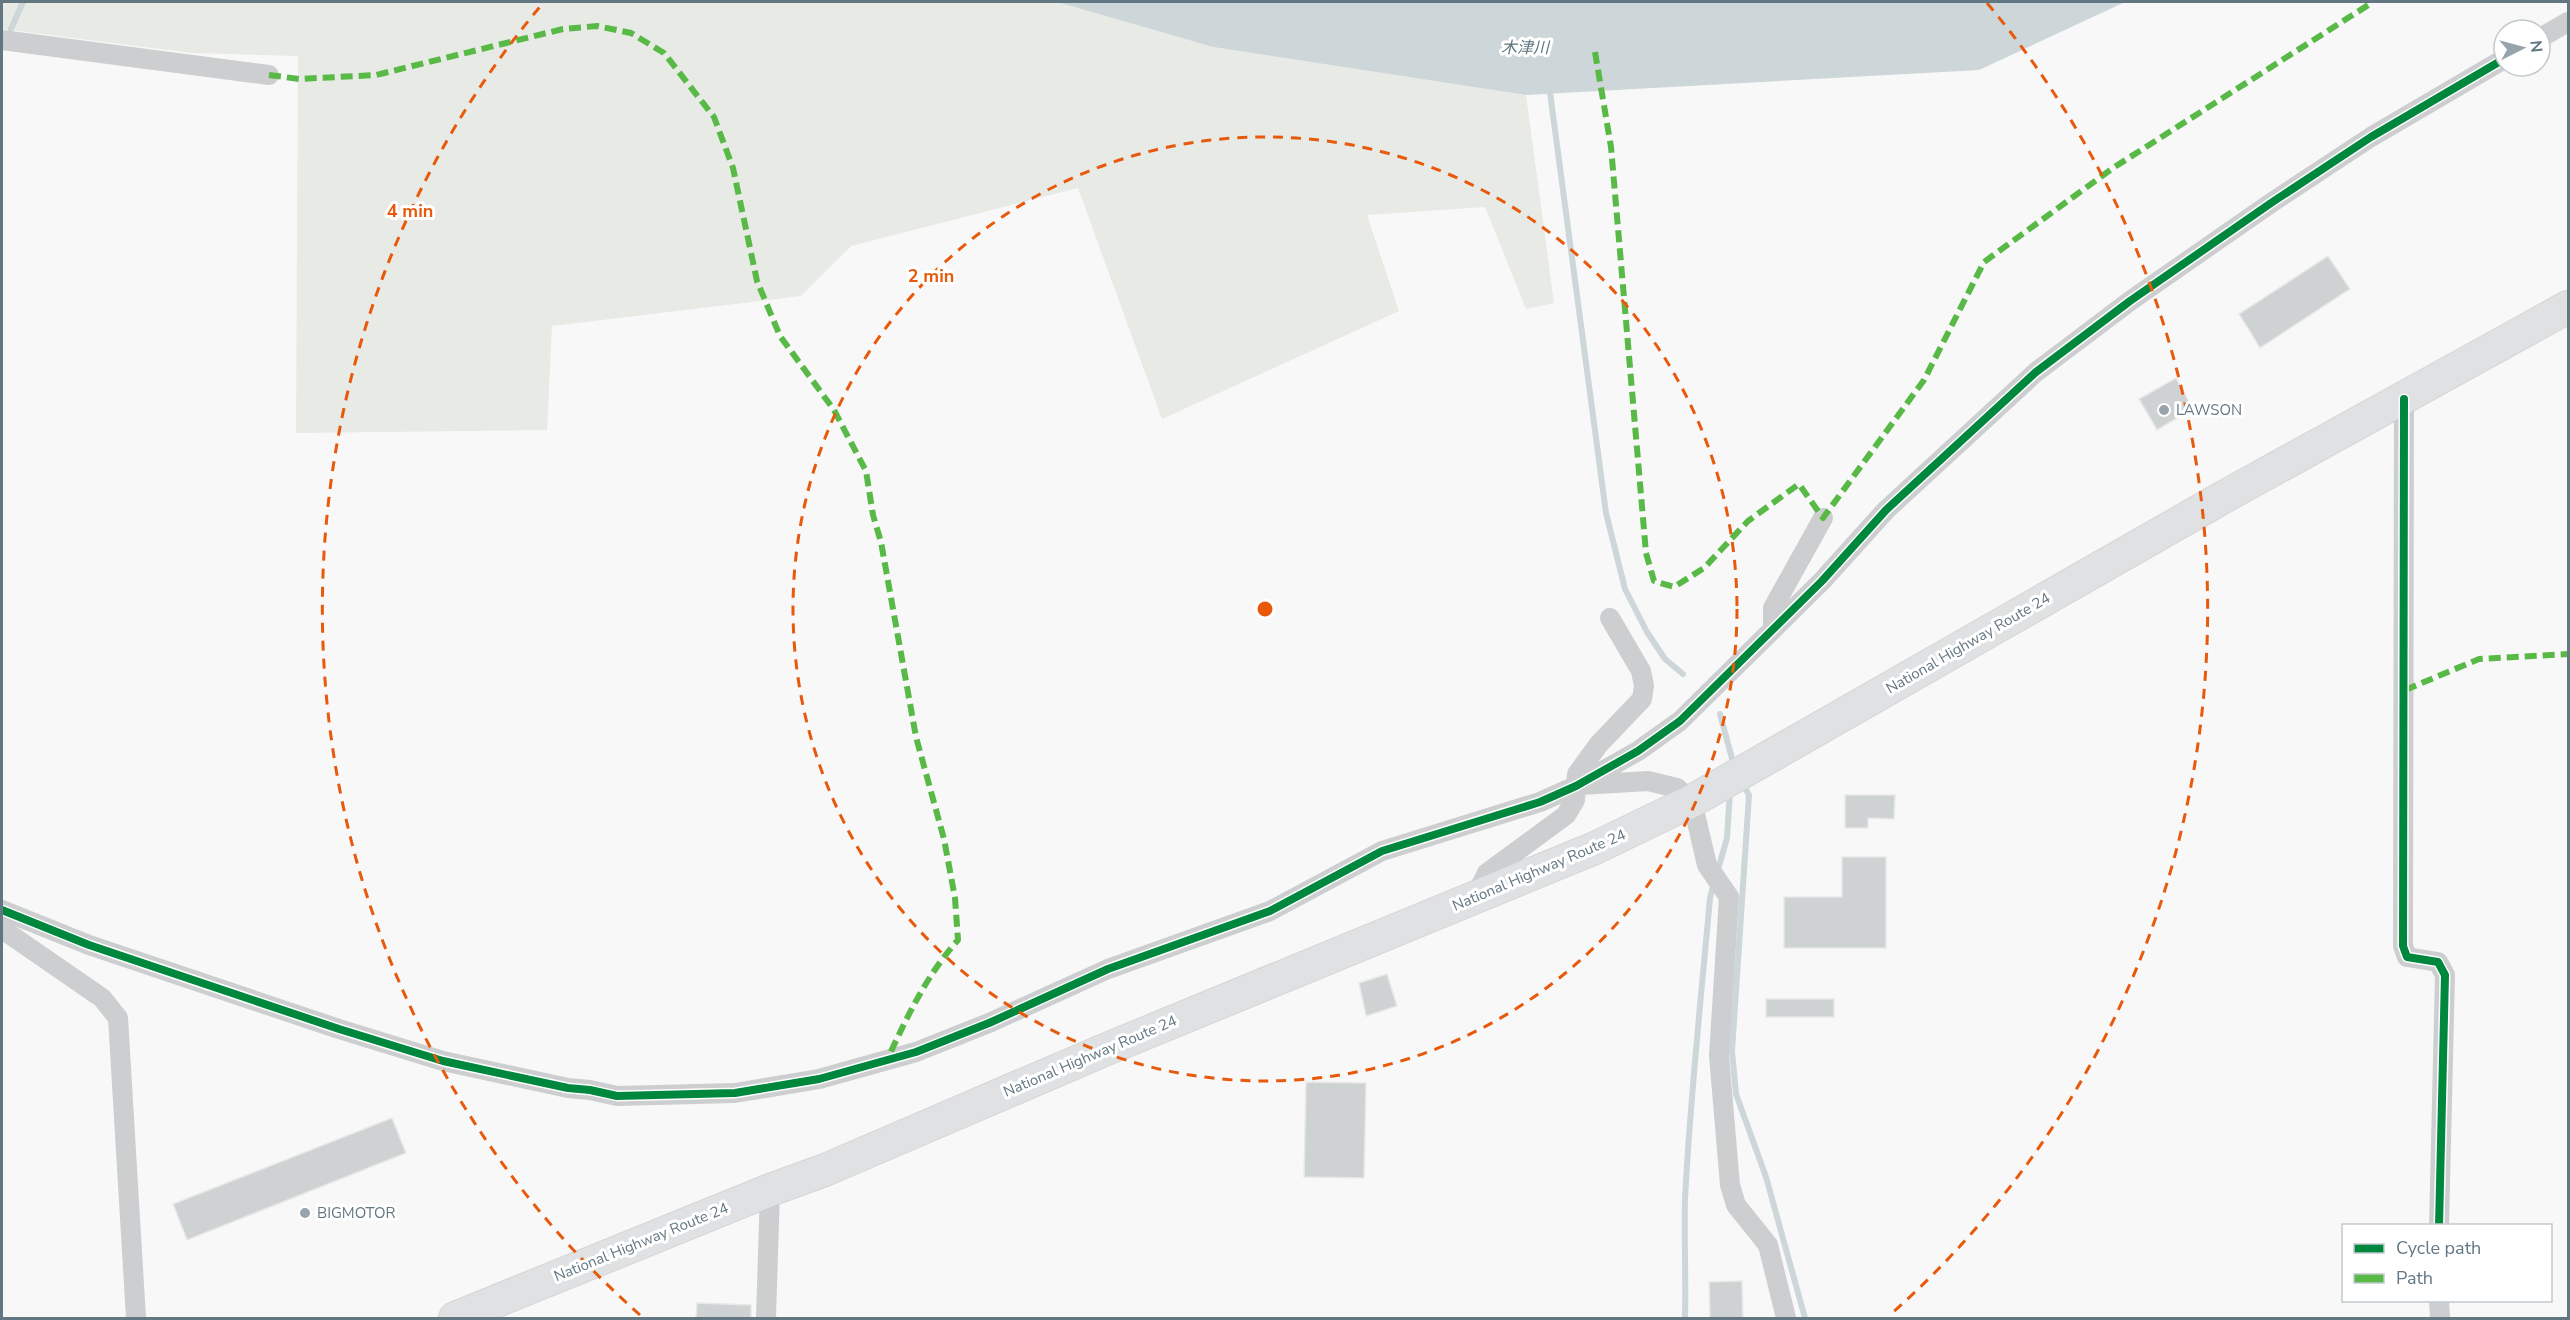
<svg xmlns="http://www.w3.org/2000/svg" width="2570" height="1320" font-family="'Nunito Sans','Noto Sans JP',sans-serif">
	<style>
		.green { fill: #e8eae5 }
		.water { fill: #cdd6d8 }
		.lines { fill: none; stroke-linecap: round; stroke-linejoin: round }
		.stream { stroke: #cdd6d8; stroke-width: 6 }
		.building { fill: #cfd2d3; stroke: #e8e8e8; stroke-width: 1.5 }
		.trunk-casing { stroke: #d5d5d6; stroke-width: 34 }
		.minor { stroke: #cdcecf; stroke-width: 20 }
		.trunk { stroke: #e0e1e2; stroke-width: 32 }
		.quiet { stroke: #58b947; stroke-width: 6; stroke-dasharray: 12 6; stroke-linecap: butt }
		.cycleway-casing { stroke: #fff; stroke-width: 11 }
		.cycleway { stroke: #00873e; stroke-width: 8 }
		.ring { fill: none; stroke: #e8590c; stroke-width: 3; stroke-dasharray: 10 8 }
		.poi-dot { fill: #97a4ac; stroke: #fff; stroke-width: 2 }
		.labels { text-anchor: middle; stroke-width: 6; stroke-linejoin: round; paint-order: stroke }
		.poi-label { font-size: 15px; fill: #637783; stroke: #fff; text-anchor: start }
		.street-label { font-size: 15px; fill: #637783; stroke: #fff }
		.water-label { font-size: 16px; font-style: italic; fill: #5e767d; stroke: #fff }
		.centre { fill: #e8590c; stroke: #fff; stroke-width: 3 }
		.ring-label { font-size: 18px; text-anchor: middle; font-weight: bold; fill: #e8590c; stroke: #fff; stroke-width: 6; stroke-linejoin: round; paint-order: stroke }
	</style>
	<rect width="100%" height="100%" fill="#f8f8f8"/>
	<path class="green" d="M2,2H1057L1213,47L1526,95L1554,303L1526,309L1485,207L1367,215L1399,311L1162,419L1078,188L851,246L801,296L552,326L547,430L296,433L298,56L192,53L2,29Z"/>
	<path class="water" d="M1057,2H2125L1979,70L1526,95L1213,47Z"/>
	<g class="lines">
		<path class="stream" d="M11,29L23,2
			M1549,85L1606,513L1625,589L1647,632L1665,659L1683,674
			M1720,714L1734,766
			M1742,783L1749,795L1732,1051L1736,1094L1766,1177L1805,1318
			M1717,873L1727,838L1730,792
			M1685,1318C1686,1279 1684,1239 1685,1199C1690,1099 1701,999 1710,898L1714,883"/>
	</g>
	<path class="building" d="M2328,256L2350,289L2260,348L2239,314Z
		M2176,378L2193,409L2157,430L2139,399Z
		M1845,795H1895L1894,819L1868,818V828H1845Z
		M1842,857H1886V948H1784V897H1842Z
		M1387,974L1397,1006L1366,1016L1359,983Z
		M1766,999H1834V1017H1766Z
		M1306,1082L1366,1083L1364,1178L1304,1177Z
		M392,1118L406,1153L187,1240L173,1204Z
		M1742,1281L1743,1318H1710L1709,1282Z
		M697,1303L751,1305V1318H696Z"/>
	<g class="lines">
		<defs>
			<path id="trunk" d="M455,1318L770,1190L825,1170L1102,1051L1595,848L1692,801L2229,494L2568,307"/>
		</defs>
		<use href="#trunk" class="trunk-casing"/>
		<path class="minor" d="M2540,38L2568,22
			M2,40L269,75
			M2404,399L2403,946L2407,957L2438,962L2445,975L2439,1226
			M1773,629V608L1823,518
			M1581,785L1648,781L1677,788L1692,801L1707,865L1729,897L1719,1056L1730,1185L1736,1205L1768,1245L1786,1318
			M1474,899L1487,873L1566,815L1575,800L1577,774L1599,744L1642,699L1644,686L1641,671L1610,618
			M2,910L89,945L339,1029L443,1061L568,1088L590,1090L617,1096L735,1093L819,1079L916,1052L989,1023L1108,969L1270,911L1382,851L1540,802L1576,786L1638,751L1680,721L1822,581L1886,510L2036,372L2130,301L2271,203L2371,137L2504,59
			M2,929L102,998L118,1018L136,1318
			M2439,1300L2440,1318
			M766,1318L770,1190"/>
		<use href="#trunk" class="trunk"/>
		<path class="quiet" d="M1595,52L1611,147L1646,553L1654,581L1674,587L1704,568L1748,521L1799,484L1823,518L1924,380L1984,262L2113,168L2373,2
			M269,75L299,79L376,75L563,29L597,26L631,33L664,53L714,117L733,168L757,281L780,336L834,410L866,471L873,515L881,542L916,737L944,839L955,898L958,940C926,976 907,1017 887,1060
			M2405,690L2479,659L2568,654"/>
		<defs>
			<path id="cycleway" d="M2404,399L2403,946L2407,957L2438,962L2445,975L2439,1226
				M2,910L89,945L339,1029L443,1061L568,1088L590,1090L617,1096L735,1093L819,1079L916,1052L989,1023L1108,969L1270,911L1382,851L1540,802L1576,786L1638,751L1680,721L1822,581L1886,510L2036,372L2130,301L2271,203L2371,137L2504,59"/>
		</defs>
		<use href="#cycleway" class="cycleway-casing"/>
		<use href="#cycleway" class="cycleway"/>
	</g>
	<g class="ring">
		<circle cx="1265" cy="609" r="472"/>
		<path d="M640 1315A943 943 0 0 1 543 3M1987 3A943 943 0 0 1 1890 1315"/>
	</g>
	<g class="poi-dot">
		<circle cx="2164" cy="410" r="6"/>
		<circle cx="305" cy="1213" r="6"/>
	</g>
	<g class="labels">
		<g class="poi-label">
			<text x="2176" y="415">LAWSON</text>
			<text x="317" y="1218">BIGMOTOR</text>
		</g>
		<g class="street-label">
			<text transform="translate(1968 643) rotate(-30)" y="5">National Highway Route 24</text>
			<text transform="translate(1539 870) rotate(-23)" y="5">National Highway Route 24</text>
			<text transform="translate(1090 1056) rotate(-23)" y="5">National Highway Route 24</text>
			<text transform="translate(641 1242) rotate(-22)" y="5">National Highway Route 24</text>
		</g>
		<g class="water-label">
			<text x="1525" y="53">木津川</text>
		</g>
	</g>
	<circle cx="1265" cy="609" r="9" class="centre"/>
	<g class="ring-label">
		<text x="410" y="217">4 min</text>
		<text x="931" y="282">2 min</text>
	</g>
	<rect width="2570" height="1320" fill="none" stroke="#637783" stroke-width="6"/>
	<rect x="2342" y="1224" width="210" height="78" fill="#ffffff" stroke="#c1c9cd" stroke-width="1.5"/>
	<rect x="2354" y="1244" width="30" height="9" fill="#00873e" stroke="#c1c9cd" stroke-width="1.5"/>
	<text x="2396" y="1254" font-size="18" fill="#637783">Cycle path</text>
	<rect x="2354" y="1274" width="30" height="9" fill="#58b947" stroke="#c1c9cd" stroke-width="1.5"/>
	<text x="2396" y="1284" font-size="18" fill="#637783">Path</text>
	<g transform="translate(2522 48) rotate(84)"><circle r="28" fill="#ffffff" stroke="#c1c9cd" stroke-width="1.5"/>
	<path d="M0-4.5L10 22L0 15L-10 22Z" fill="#97a4ac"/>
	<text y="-9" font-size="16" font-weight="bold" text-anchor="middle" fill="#637783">N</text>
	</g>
</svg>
